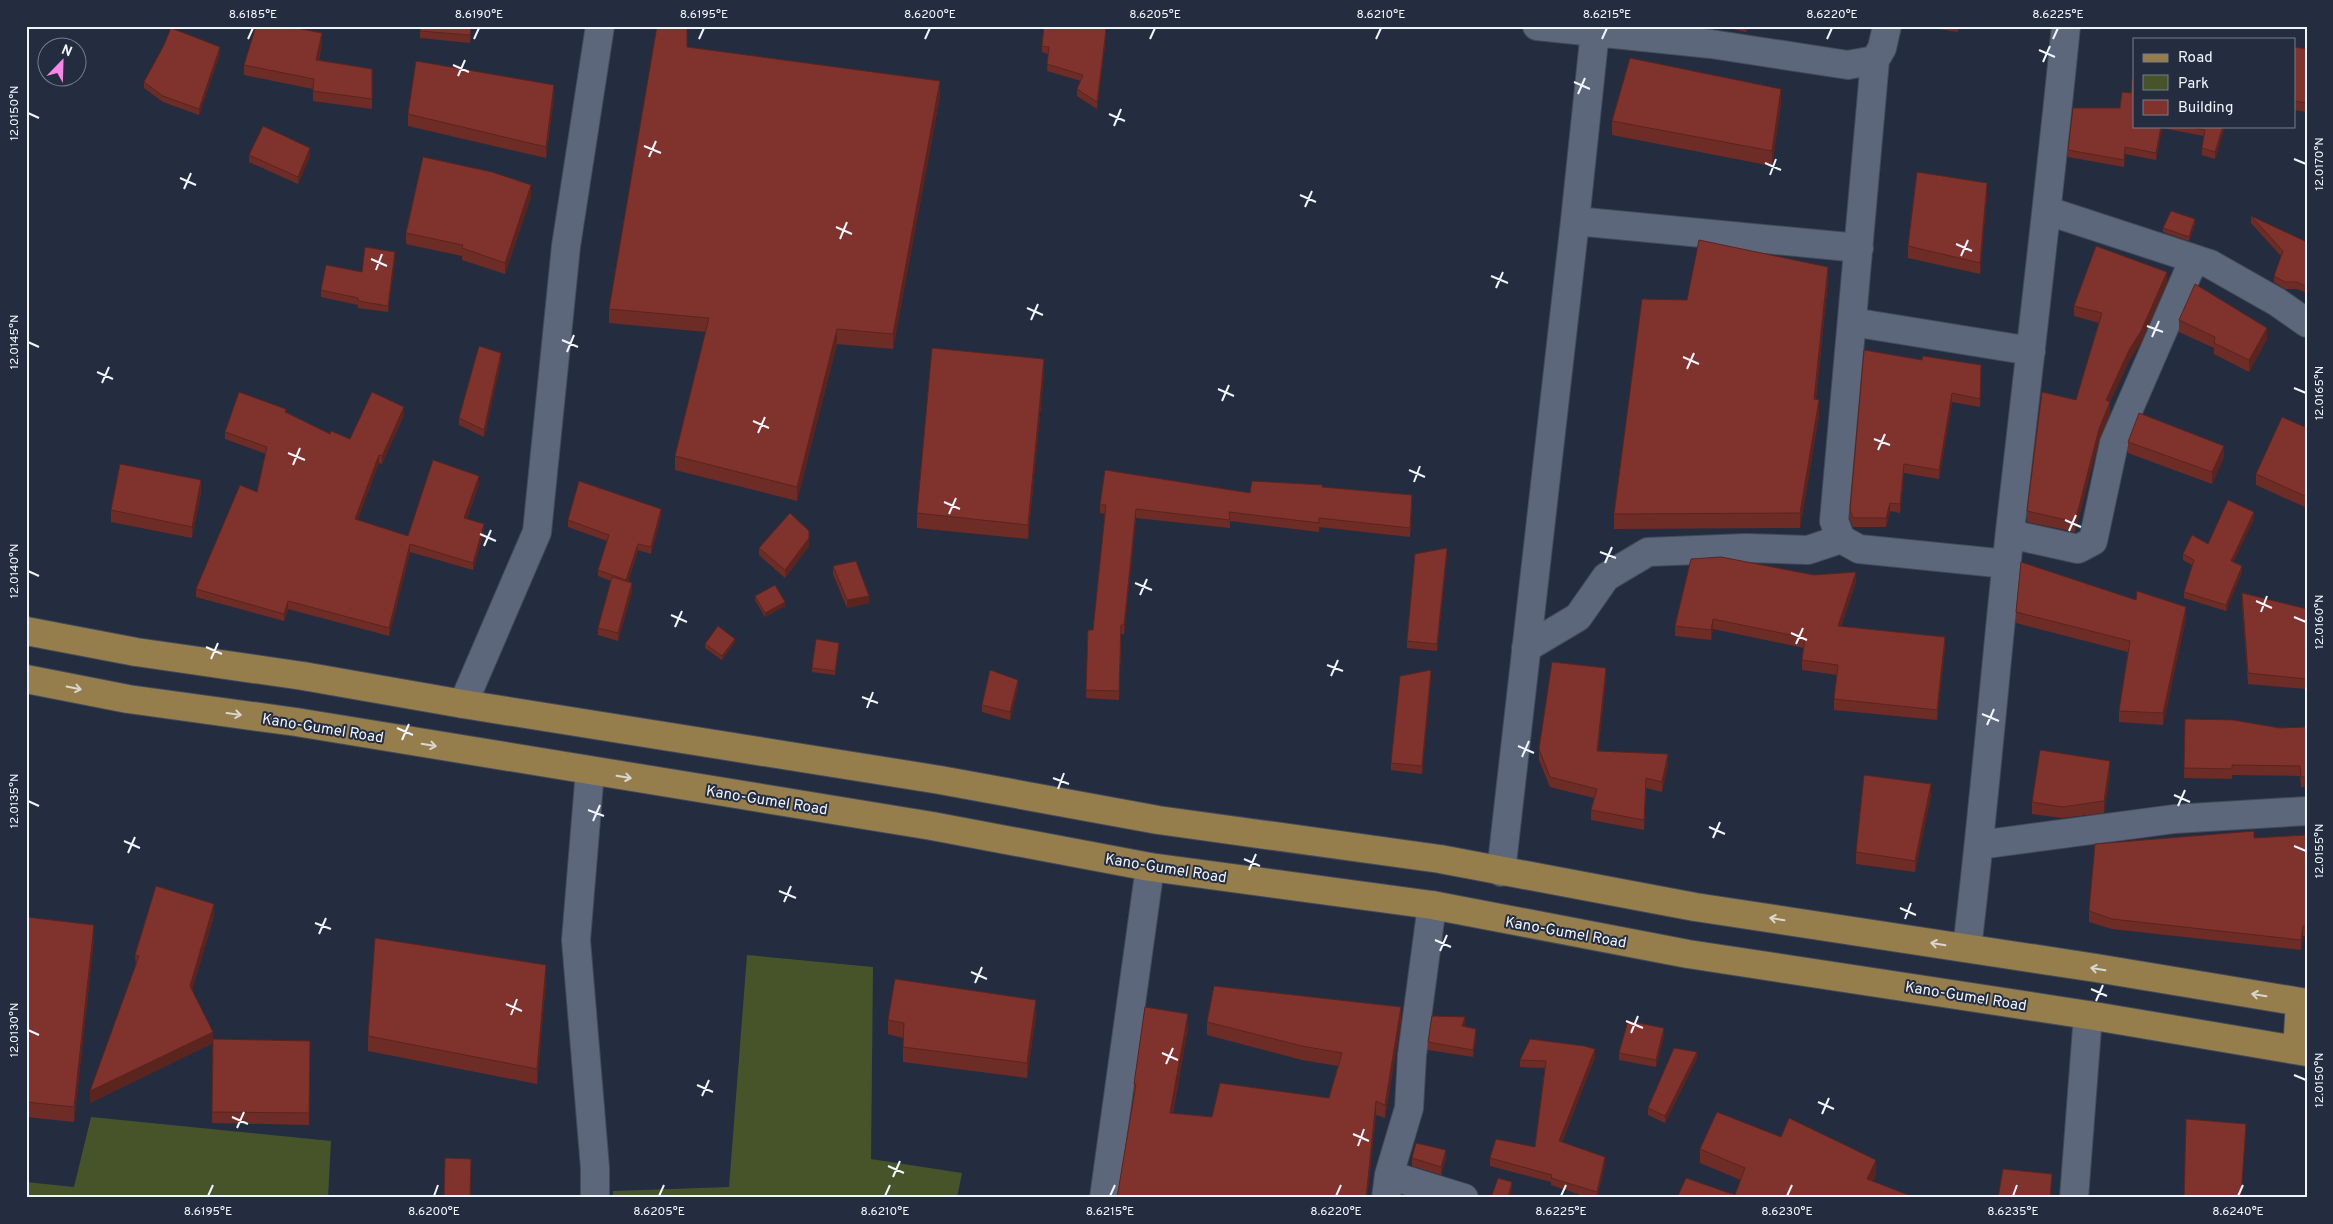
<svg xmlns="http://www.w3.org/2000/svg" width="2333" height="1224" font-family="Overpass,sans-serif">
	<style>
		.green { fill: #475429 }
		.lines { fill: none; stroke-linecap: round; stroke-linejoin: round }
		.minor-casing { stroke: #434b59; stroke-width: 30 }
		.major-casing { stroke: #434b59; stroke-width: 30 }
		.minor { stroke: #5d677c; stroke-width: 28 }
		.major { stroke: #957e4b; stroke-width: 28 }
		.wall { fill: #6e2c26 }
		.shaded-wall { fill: #5a241f }
		.building { fill: #80332c; stroke: #5a241f }
		.oneway { stroke: #d9d7d2 }
		.ticks { fill: none; stroke: #f0f5ff; stroke-width: 2 }
		.labels { text-anchor: middle; stroke-width: 4; stroke-linejoin: round; paint-order: stroke }
		.street-label { font-size: 15px; fill: #f0f5ff; stroke: #242d3f }
		.neatline { fill: none; stroke: #f0f5ff; stroke-width: 2 }
		.ticks-label { font-size: 12px; text-anchor: middle; fill: #f0f5ff }
	</style>
	<rect width="100%" height="100%" fill="#242d3f"/>
	<path class="green" d="M747,955L873,967L871,1159L962,1173L957,1198H613V1191L729,1187Z
		M91,1117L331,1141L328,1198H26V1182L74,1187Z"/>
	<g class="lines">
		<defs>
			<path id="minor" d="M1537,26L1711,44L1848,65L1875,60
				M1887,26L1882,48L1875,60L1834,521L1841,539L1859,549L2007,564
				M2048,211L2210,264L2277,302L2307,323
				M1575,221L1859,248
				M1852,322L2031,351
				M2010,534L2078,549L2093,541L2114,443L2194,259
				M1526,648L1578,617L1606,577L1648,552L1746,548L1808,550L1841,539
				M463,704L537,532L566,246L600,26
				M590,771L576,940L595,1168V1198
				M1979,845L2174,819L2307,811
				M1501,872L1575,221L1595,31
				M1967,948C1984,809 1995,670 2010,531C2029,363 2049,195 2066,26
				M1389,1175L1464,1198
				M1104,1198L1150,867
				M1386,1198L1389,1175L1409,1108L1412,1055L1432,905
				M2074,1198L2088,1015"/>
			<path id="major" d="M26,631L136,652L303,676L463,704L940,780L1158,820L1440,859L1695,907L2096,968L2307,1003
				M26,679L128,699L296,722L932,826L1150,867L1432,905L1688,954L2088,1015L2307,1052
				M2297,1050L2300,1002"/>
		</defs>
		<use href="#minor" class="minor-casing"/>
		<use href="#major" class="major-casing"/>
		<use href="#minor" class="minor"/>
		<use href="#major" class="major"/>
	</g>
	<path class="wall" d="M471,26L470,43L420,38V31Z
		M1106,26L1105,45L1097,109L1077,96V89L1081,81L1047,71L1048,54L1042,52V46Z
		M1720,26H1748L1746,32Z
		M1916,26H1959L1958,32Z
		M322,43L319,60L372,69V109L313,101V89L244,75V65Z
		M687,47L940,96L893,349L837,344L797,501L675,470V456L706,332L609,323V309Z
		M2294,47L2307,49V112L2294,110Z
		M220,53L199,115L163,102L144,88V82Z
		M2131,93L2134,126H2225L2215,159L2202,155V148L2204,136L2162,128L2156,160L2125,154L2124,167L2068,157V150L2120,108Z
		M554,96L546,158L408,126V114Z
		M1781,103L1772,166L1612,135V121Z
		M249,155L310,156L298,184L249,162Z
		M1987,194L1980,274L1908,258V246Z
		M531,197L505,274L462,260V256L406,244V233Z
		M2251,216L2307,242V293L2297,289H2285L2274,282V276L2281,256L2251,223Z
		M2195,223L2189,241L2163,232V228Z
		M395,259L388,312L358,308V305L321,297V290L362,272Z
		M1828,281L1816,399L1819,415L1800,528L1614,529V514L1687,300Z
		M2167,282L2141,342L2129,361L2110,402V413L2099,440L2075,532L2027,522V511L2076,400L2099,323L2074,316V306Z
		M2179,320L2267,339L2249,372L2214,354V348L2179,332Z
		M1922,360L1981,365L1980,407L1952,402L1939,479L1904,473L1900,513L1890,511L1886,527H1853L1850,519V510Z
		M501,361L484,437L459,425V418Z
		M1044,373L1028,539L917,528V513Z
		M286,412L330,434L350,439L404,415L382,464L379,463L357,520L408,536L479,484L467,519L484,532L473,570L410,552L389,636L288,609L284,621L196,597V589L257,492L266,454L225,439V432Z
		M2307,428V508L2256,485V474Z
		M2128,442L2224,457L2212,484L2128,453Z
		M1323,487L1412,504L1410,537L1319,527V532L1230,521V528L1136,518L1124,634H1121L1119,700L1086,698L1088,630H1093L1105,514L1100,513V505Z
		M201,492L192,538L111,522V510Z
		M661,516L651,554L638,550L628,582L632,591L618,641L598,635V628L611,581L598,576V570L607,541L568,527V520Z
		M2254,519L2233,562L2242,572L2226,611L2184,598V592L2192,565L2183,560V554L2208,544Z
		M809,546L785,578L759,555V548Z
		M1447,555L1437,651L1407,648V641Z
		M833,566L869,603L847,608L833,574Z
		M1814,575L1856,582L1841,626L1945,647L1937,720L1834,710V699L1837,675L1802,670V660L1804,648L1713,629L1711,640L1675,636V626Z
		M2242,593L2307,609L2306,689L2248,684L2242,603Z
		M755,596L785,606L765,617L755,600Z
		M2136,600L2186,618L2163,725L2119,722V711L2128,652L2016,623V612Z
		M735,642L722,660L705,648V644Z
		M839,646L835,675L812,672V668Z
		M1431,677L1422,774L1391,770V763Z
		M1606,678L1598,751L1668,764L1662,792L1646,788L1644,830L1591,820V810L1594,798L1550,787L1539,760V749Z
		M1018,687L1010,720L982,712V705Z
		M2185,719L2280,728L2307,727V787H2301L2300,776L2232,775V779L2184,778Z
		M2110,772L2104,813L2062,818L2032,814V802Z
		M1931,795L1915,872L1856,864V852Z
		M2254,838L2307,848V936H2303L2301,950L2112,929L2089,922V911Z
		M214,916L192,990L213,1042L310,1041L309,1125L212,1123L213,1043L90,1103L136,966L135,955Z
		M26,917L94,939L74,1122L26,1117Z
		M546,979L537,1084L368,1051V1036Z
		M1036,1015L1027,1078L903,1062V1038L888,1034V1020Z
		M1401,1020L1385,1118L1376,1115L1367,1198H1117L1134,1095V1084L1188,1028L1173,1113L1212,1117L1329,1098L1338,1066L1302,1060L1207,1035V1022Z
		M1465,1025V1027L1476,1037L1473,1057L1428,1050V1042Z
		M1664,1036L1656,1067L1619,1060V1053Z
		M1595,1057L1562,1142L1605,1164L1597,1198H1590L1551,1185V1182L1490,1166V1158L1535,1147L1545,1068L1520,1067V1060Z
		M1697,1058L1665,1123L1648,1115V1108Z
		M1700,1149L1876,1174L1873,1181L1735,1195L1741,1180L1700,1163Z
		M1412,1158H1446L1441,1175L1412,1166Z"/>
	<path class="shaded-wall" d="M1106,26L1105,45L1097,109V102Z
		M322,33V43L316,70V60Z
		M220,47V53L199,115V109Z
		M940,81V96L893,349V334Z
		M554,85V96L546,158V147Z
		M1781,89V103L1772,166V151Z
		M2161,126H2162V128L2156,160V153Z
		M2223,126H2225L2215,159V152Z
		M310,148V156L298,184V177Z
		M1987,183V194L1980,274V263Z
		M531,185V197L505,274V263Z
		M2195,219V223L2189,241V237Z
		M395,252V259L388,312V306Z
		M1828,267V281L1814,414V399Z
		M2167,272V282L2141,342L2129,361L2110,402V413L2099,440L2075,532V522L2106,400L2129,350Z
		M2267,328V339L2249,372V360Z
		M837,329V344L797,501V487Z
		M501,353V361L484,437V430Z
		M1044,359V373L1028,539V525Z
		M1952,393V402L1939,479V470Z
		M1819,400V415L1800,528V513Z
		M404,407V415L382,464V456Z
		M2224,446V457L2212,484V472Z
		M379,455V463L355,527V519Z
		M1904,464V473L1900,513V504Z
		M479,476V484L464,526V518Z
		M201,480V492L192,538V527Z
		M1890,503V511L1886,527V518Z
		M661,509V516L651,554V547Z
		M1136,509V518L1124,634V625Z
		M2254,512V519L2231,567V561Z
		M484,524V532L473,570V563Z
		M809,538V546L785,578V570Z
		M410,544V552L389,636V628Z
		M638,544V550L626,587V580Z
		M1447,548V555L1437,651V644Z
		M2242,566V572L2226,611V605Z
		M1856,572V582L1838,636V626Z
		M632,583V591L618,641V633Z
		M869,596V603L847,608V600Z
		M288,601V609L284,621V614Z
		M785,602V606L765,617V613Z
		M2186,607V618L2163,725V713Z
		M1713,619V629L1711,640V630Z
		M1945,637V647L1937,720V710Z
		M735,639V642L722,660V656Z
		M1606,668V678L1597,761V751Z
		M1431,670V677L1422,774V766Z
		M1018,680V687L1010,720V712Z
		M1668,754V764L1662,792V782Z
		M2110,761V772L2104,813V801Z
		M1931,784V795L1915,872V861Z
		M214,904V916L190,997V986Z
		M94,925V939L74,1122V1107Z
		M2303,926V936L2301,950V940Z
		M546,965V979L537,1084V1069Z
		M1036,1000V1015L1027,1078V1063Z
		M1401,1007V1020L1385,1118V1105Z
		M1188,1014V1028L1170,1126V1113Z
		M1465,1017V1025L1462,1034V1026Z
		M1664,1028V1036L1656,1067V1060Z
		M1476,1029V1037L1473,1057V1050Z
		M213,1032V1043L90,1103V1091Z
		M1595,1049V1057L1559,1148V1141Z
		M1697,1052V1058L1665,1123V1116Z
		M1376,1101V1115L1367,1198H1366Z
		M2246,1124V1134L2241,1198Z
		M1446,1150V1158L1441,1175V1167Z
		M1605,1157V1164L1597,1198V1192Z
		M1876,1160V1174L1867,1193V1179Z
		M1512,1182V1188L1510,1198H1508Z"/>
	<path class="building" d="M256,26H286L322,33L316,60L372,69V99L313,91L314,79L244,65Z
		M421,26H471L470,35L420,31Z
		M657,26H687V47L940,81L893,334L837,329L797,487L675,456L709,318L609,309Z
		M1044,26H1106L1105,38L1097,102L1077,89L1083,75L1047,64L1049,47L1042,46Z
		M171,28L220,47L199,109L163,96L144,82L164,45Z
		M2294,47L2307,49V103L2294,101Z
		M1630,58L1781,89L1772,151L1612,121Z
		M416,61L554,85L546,147L408,114Z
		M2132,79H2134V126H2161L2156,153L2125,147L2124,160L2068,150L2073,108H2120L2122,92L2131,93Z
		M263,126L310,148L298,177L249,155Z
		M2188,126H2223L2215,152L2202,148L2205,130Z
		M423,157L492,172L531,185L505,263L462,248L463,245L406,233Z
		M1917,172L1987,183L1980,263L1908,246Z
		M2171,211L2195,219L2189,237L2163,228Z
		M2251,216L2307,242V287L2297,282H2285L2274,276L2283,251Z
		M1699,240L1828,267L1814,399L1819,400L1800,513L1614,514L1642,299L1687,300Z
		M2096,246L2167,272L2141,331L2129,350L2106,400L2110,402L2099,429L2075,522L2027,511L2042,392L2076,400L2102,313L2074,306Z
		M365,247L395,252L388,306L358,301V298L321,290L326,265L362,272Z
		M2195,284L2267,328L2249,360L2214,343L2215,337L2179,320Z
		M479,346L501,353L484,430L459,418Z
		M932,348L1044,359L1028,525L917,513Z
		M1864,350L1922,360L1923,356L1981,365L1980,399L1952,393L1939,470L1904,464L1900,504L1890,503L1886,518H1853L1850,510Z
		M239,392L286,409L285,412L330,434L331,431L350,439L372,392L404,407L382,456L379,455L355,519L408,536L433,460L479,476L464,518L484,524L473,563L410,544L389,628L288,601L284,614L196,589L240,485L257,492L267,447L225,432Z
		M2139,413L2224,446L2212,472L2128,442Z
		M2282,417L2307,428V497L2256,474Z
		M120,464L201,480L192,527L111,510Z
		M1105,470L1250,493L1252,481L1323,485L1322,487L1412,495L1410,528L1319,518V523L1229,512L1230,520L1136,509L1124,625H1121L1119,691L1086,690L1088,630H1093L1106,505H1100Z
		M579,481L661,509L651,547L638,544L626,580L598,570L609,535L568,520Z
		M2228,500L2254,512L2231,561L2242,566L2226,605L2184,592L2194,560L2183,554L2192,535L2208,544Z
		M790,513L809,531V538L785,570L759,548Z
		M1447,548L1437,644L1407,641L1415,554Z
		M1721,557L1814,575L1856,572L1838,626L1945,637L1937,710L1834,699L1838,665L1802,660L1805,638L1713,619L1711,630L1675,626L1691,559Z
		M856,561L869,596L847,600L833,566Z
		M2021,562L2136,600L2137,591L2186,607L2163,713L2119,711L2130,641L2016,612Z
		M612,577L632,583L618,633L598,628Z
		M775,585L785,602L765,613L755,596Z
		M2242,593L2307,609L2306,679L2248,673Z
		M718,626L735,639L722,656L705,644Z
		M816,639L839,643L835,671L812,668Z
		M1552,662L1606,668L1597,751L1668,754L1662,782L1646,778L1644,820L1591,810L1597,789L1550,777L1539,749Z
		M990,670L1018,680L1010,712L982,705Z
		M1431,670L1422,766L1391,763L1400,676Z
		M2185,719L2233,720L2280,728L2307,727V777H2301L2300,766L2232,765V769L2184,768Z
		M2040,750L2110,761L2104,801L2062,807L2032,802Z
		M1864,775L1931,784L1915,861L1856,852Z
		M2254,831V838L2306,835L2307,848V926H2303L2301,940L2112,919L2089,911L2095,844Z
		M156,886L214,904L190,986L213,1032L90,1091L139,956L135,955Z
		M26,917L94,925L74,1107L26,1102Z
		M375,938L546,965L537,1069L368,1036Z
		M895,979L1036,1000L1027,1063L903,1047L904,1023L888,1020Z
		M1214,986L1401,1007L1385,1105L1376,1101L1366,1198H1199L1183,1196V1198H1117L1136,1084H1134L1145,1007L1188,1014L1170,1113L1212,1117L1220,1083L1329,1098L1342,1053L1302,1046L1207,1022Z
		M1432,1016L1465,1017L1462,1026L1476,1029L1473,1050L1428,1042Z
		M1628,1021L1664,1028L1656,1060L1619,1053Z
		M213,1039L310,1041L309,1113L212,1112Z
		M1530,1039L1584,1046L1595,1049L1559,1141L1605,1157L1597,1192L1551,1178L1552,1175L1490,1158L1496,1139L1535,1147L1546,1061L1520,1060Z
		M1674,1048L1697,1052L1665,1116L1648,1108Z
		M1717,1112L1781,1137L1789,1118L1876,1160L1867,1179L1916,1198H1677L1686,1178L1735,1195L1745,1168L1700,1149Z
		M2186,1119L2246,1124L2241,1196L2250,1198H2184Z
		M1416,1143L1446,1150L1441,1167L1412,1158Z
		M445,1158L471,1159L470,1198H444Z
		M2003,1169L2052,1174L2050,1198H1998Z
		M1498,1178L1512,1182L1508,1198H1491Z"/>
	<defs><path id="oneway-shaft" d="M-6 0H5M1.5-3L5.5 0L1.5 3" fill="none" stroke-width="1.6" stroke-linecap="round" stroke-linejoin="round" transform="scale(1.25)"/></defs>
	<g class="oneway">
		<use href="#oneway-shaft" transform="translate(74 688) rotate(11)"/>
		<use href="#oneway-shaft" transform="translate(234 714) rotate(8)"/>
		<use href="#oneway-shaft" transform="translate(429 745) rotate(10)"/>
		<use href="#oneway-shaft" transform="translate(624 777) rotate(9)"/>
		<use href="#oneway-shaft" transform="translate(1777 919) rotate(-171)"/>
		<use href="#oneway-shaft" transform="translate(1938 944) rotate(-171)"/>
		<use href="#oneway-shaft" transform="translate(2098 969) rotate(-171)"/>
		<use href="#oneway-shaft" transform="translate(2259 995) rotate(-171)"/>
	</g>
	<path class="ticks" d="M248,39L253,28M474,39L479,28M699,39L704,28M925,39L930,28M1150,39L1155,28M1376,39L1381,28M1602,39L1607,28M1827,39L1832,28M2053,39L2058,28M2039,50L2055,57M2043,62L2050,46M453,65L469,72M458,76L465,60M1574,82L1590,89M1578,94L1585,78M28,113L39,118M1109,114L1125,121M1114,126L1121,109M644,146L661,153M649,157L656,141M2294,159L2306,164M1765,163L1781,170M1770,175L1776,159M180,178L196,185M184,189L191,173M1300,195L1316,202M1305,207L1312,191M836,227L852,234M840,239L847,222M1956,244L1972,251M1961,256L1968,240M371,259L387,266M376,270L382,254M1491,276L1508,283M1496,288L1503,272M1027,308L1043,315M1031,320L1038,304M2147,326L2163,332M2152,337L2159,321M562,340L578,347M28,342L39,347M567,352L574,335M1683,357L1699,364M1687,369L1694,353M97,372L113,379M102,383L109,367M2294,388L2306,393M1218,389L1234,396M1222,401L1229,385M753,421L769,428M758,433L765,417M1874,439L1890,445M1878,450L1885,434M288,453L305,460M293,465L300,448M1409,470L1425,477M1414,482L1420,466M944,502L960,509M949,514L956,498M2065,520L2081,527M2069,531L2076,515M480,534L496,541M484,546L491,530M1600,552L1616,558M1605,563L1612,547M28,571L39,576M1135,583L1152,590M1140,595L1147,579M2256,601L2272,608M2261,612L2267,596M671,615L687,622M2294,617L2306,622M675,627L682,611M1791,633L1807,640M1796,644L1803,628M206,647L222,654M211,659L218,643M1327,665L1343,671M1331,676L1338,660M862,697L878,703M867,708L873,692M1982,714L1999,721M1987,725L1994,709M397,728L413,735M402,740L409,724M1518,746L1534,753M1522,757L1529,741M1053,778L1069,784M1058,789L1064,773M2174,795L2190,802M28,801L39,806M2178,806L2185,790M588,810L604,816M593,821L600,805M1709,827L1725,834M1713,838L1720,822M124,841L140,848M2294,846L2306,851M128,853L135,837M1244,859L1260,866M1249,870L1256,854M779,891L796,898M784,902L791,886M1900,908L1916,915M1905,919L1911,903M315,923L331,929M319,934L326,918M1435,940L1451,947M1440,951L1447,935M971,972L987,979M975,983L982,967M2091,989L2107,996M2096,1001L2103,985M506,1004L522,1011M511,1015L517,999M1626,1021L1643,1028M28,1030L39,1035M1631,1033L1638,1016M1162,1053L1178,1060M1166,1064L1173,1048M2294,1075L2306,1080M697,1085L713,1092M702,1096L709,1080M1818,1102L1834,1109M1822,1114L1829,1098M232,1117L248,1124M237,1128L244,1112M1353,1134L1369,1141M1358,1146L1364,1129M888,1166L904,1173M893,1177L900,1161M208,1196L213,1185M434,1196L438,1185M659,1196L664,1185M885,1196L890,1185M1110,1196L1115,1185M1336,1196L1341,1185M1561,1196L1566,1185M1787,1196L1792,1185M2013,1196L2017,1185M2238,1196L2243,1185"/>
	<g class="labels">
		<g class="street-label">
			<text transform="translate(323 728) rotate(9)" y="5">Kano-Gumel Road</text>
			<text transform="translate(767 800) rotate(9)" y="5">Kano-Gumel Road</text>
			<text transform="translate(1166 868) rotate(9)" y="5">Kano-Gumel Road</text>
			<text transform="translate(1566 932) rotate(10)" y="5">Kano-Gumel Road</text>
			<text transform="translate(1966 996) rotate(9)" y="5">Kano-Gumel Road</text>
		</g>
	</g>
	<rect width="2333" height="1224" fill="none" stroke="#242d3f" stroke-width="55"/>
	<rect x="2133" y="38" width="162" height="90" fill="#242d3f" stroke="#767d8c"/>
	<rect x="2143" y="54" width="25" height="8" fill="#957e4b" stroke="#767d8c"/>
	<text x="2178" y="62" font-size="15" fill="#f0f5ff">Road</text>
	<rect x="2143" y="75" width="25" height="15" fill="#475429" stroke="#767d8c"/>
	<text x="2178" y="88" font-size="15" fill="#f0f5ff">Park</text>
	<rect x="2143" y="100" width="25" height="15" fill="#80332c" stroke="#767d8c"/>
	<text x="2178" y="112" font-size="15" fill="#f0f5ff">Building</text>
	<g transform="translate(62 62) rotate(23)"><circle r="24" fill="#242d3f" stroke="#767d8c"/>
	<path d="M0-4L9 19L0 12L-9 19Z" fill="#fa87e7"/>
	<text y="-8" font-size="14" font-weight="bold" text-anchor="middle" fill="#f0f5ff">N</text>
	</g>
	<rect x="28" y="28" width="2278" height="1168" class="neatline"/>
	<g class="ticks-label">
		<text x="253" y="18">8.6185°E</text>
		<text x="479" y="18">8.6190°E</text>
		<text x="704" y="18">8.6195°E</text>
		<text x="930" y="18">8.6200°E</text>
		<text x="1155" y="18">8.6205°E</text>
		<text x="1381" y="18">8.6210°E</text>
		<text x="1607" y="18">8.6215°E</text>
		<text x="1832" y="18">8.6220°E</text>
		<text x="2058" y="18">8.6225°E</text>
		<text transform="translate(14 113) rotate(-90)" y="4">12.0150°N</text>
		<text transform="translate(2319 164) rotate(-90)" y="4">12.0170°N</text>
		<text transform="translate(14 342) rotate(-90)" y="4">12.0145°N</text>
		<text transform="translate(2319 393) rotate(-90)" y="4">12.0165°N</text>
		<text transform="translate(14 571) rotate(-90)" y="4">12.0140°N</text>
		<text transform="translate(2319 622) rotate(-90)" y="4">12.0160°N</text>
		<text transform="translate(14 801) rotate(-90)" y="4">12.0135°N</text>
		<text transform="translate(2319 851) rotate(-90)" y="4">12.0155°N</text>
		<text transform="translate(14 1030) rotate(-90)" y="4">12.0130°N</text>
		<text transform="translate(2319 1080) rotate(-90)" y="4">12.0150°N</text>
		<text x="208" y="1215">8.6195°E</text>
		<text x="434" y="1215">8.6200°E</text>
		<text x="659" y="1215">8.6205°E</text>
		<text x="885" y="1215">8.6210°E</text>
		<text x="1110" y="1215">8.6215°E</text>
		<text x="1336" y="1215">8.6220°E</text>
		<text x="1561" y="1215">8.6225°E</text>
		<text x="1787" y="1215">8.6230°E</text>
		<text x="2013" y="1215">8.6235°E</text>
		<text x="2238" y="1215">8.6240°E</text>
	</g>
</svg>
